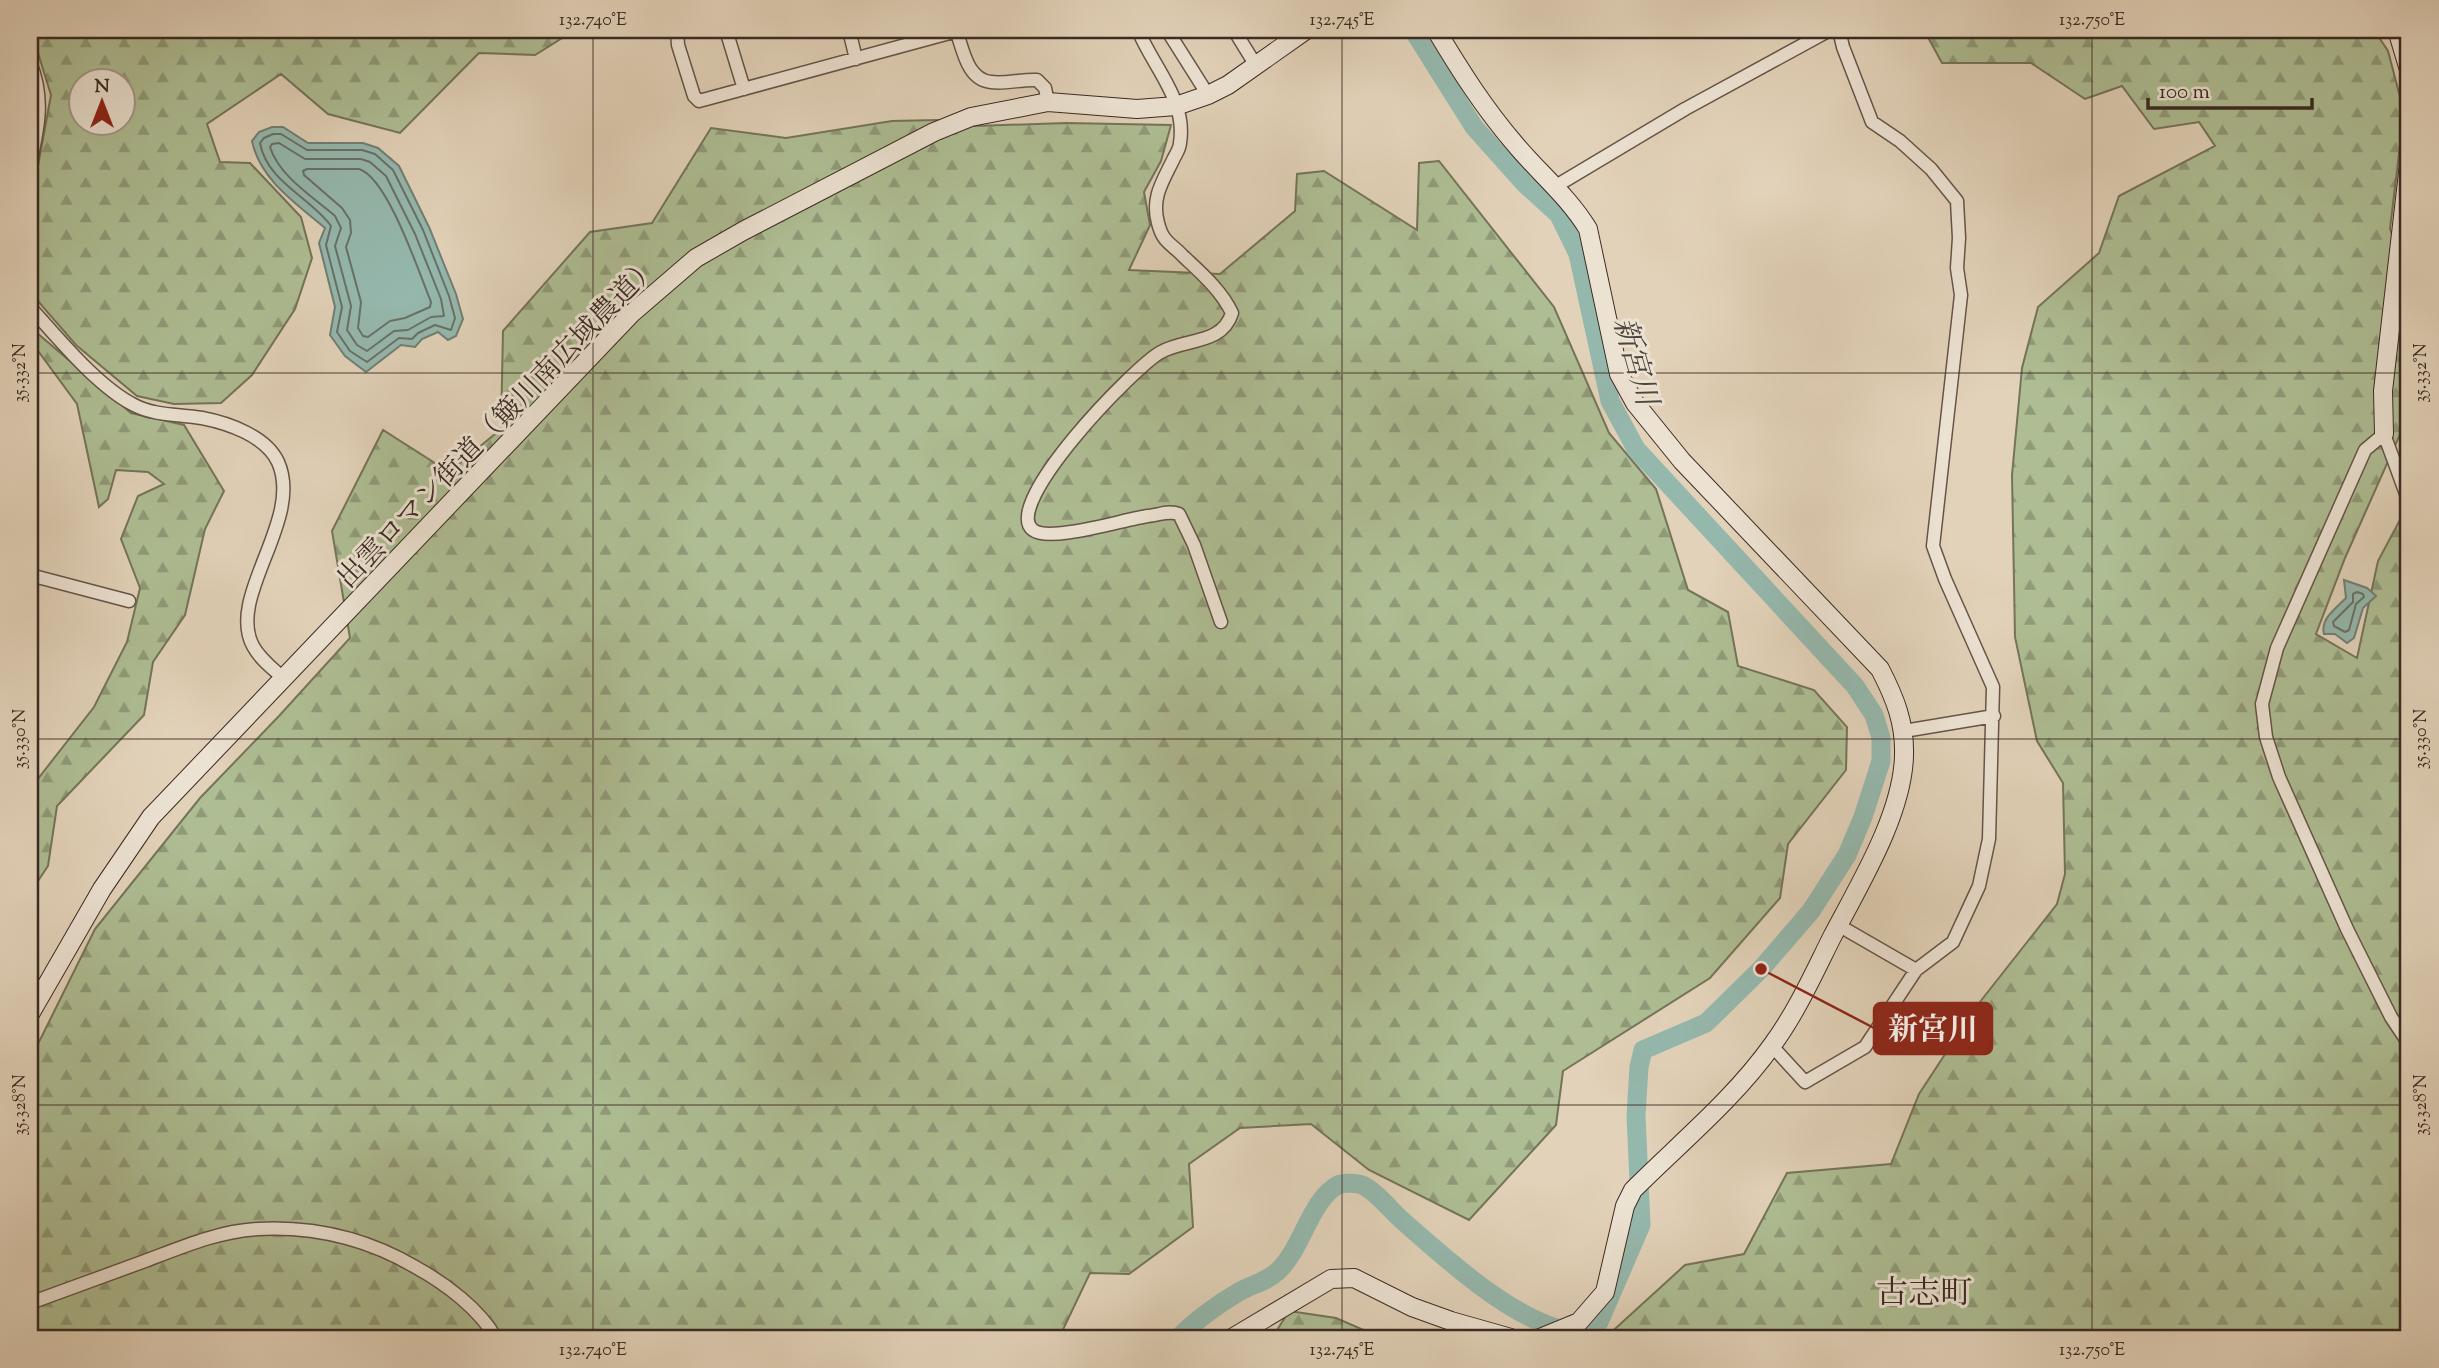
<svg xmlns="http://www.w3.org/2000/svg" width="2439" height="1368" font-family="'Sorts Mill Goudy','Noto Serif JP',serif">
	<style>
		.forest { fill: url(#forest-firs); stroke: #74745a; stroke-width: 2; fill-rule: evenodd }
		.water { fill: #95b8ad; stroke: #717f75; stroke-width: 2 }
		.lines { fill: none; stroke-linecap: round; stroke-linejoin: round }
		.shore { stroke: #687168; stroke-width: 2 }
		.river { stroke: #95b8ad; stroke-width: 19 }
		.street-casing { stroke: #655448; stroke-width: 15 }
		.secondary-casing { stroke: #3b2a22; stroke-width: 20 }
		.street { stroke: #ece2d2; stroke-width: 12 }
		.secondary { stroke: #ece2d2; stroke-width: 18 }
		.ticks { fill: none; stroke: #3b2a22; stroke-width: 2; stroke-opacity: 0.45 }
		.labels { text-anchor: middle; stroke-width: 6; stroke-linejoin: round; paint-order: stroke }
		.street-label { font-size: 28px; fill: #3b2a22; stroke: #ece2d2 }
		.water-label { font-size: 30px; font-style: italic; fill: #4d463e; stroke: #ece2d2 }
		.quarter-label { font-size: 32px; fill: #3b2a22; stroke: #ece2d2 }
		.leader { fill: none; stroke: #8f2418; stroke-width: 2.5 }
		.callout-dot { fill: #8f2418; stroke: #ece2d2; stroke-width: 2.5 }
		.callout { fill: #8f2418; stroke: #8f2418; stroke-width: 2.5 }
		.callout-label { font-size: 30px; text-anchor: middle; font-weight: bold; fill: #fff }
		.neatline { fill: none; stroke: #3b2a22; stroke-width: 2.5 }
		.ticks-label { font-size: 18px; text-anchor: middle; fill: #3b2a22 }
	</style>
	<defs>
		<pattern id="forest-firs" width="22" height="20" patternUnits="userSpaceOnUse" patternTransform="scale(1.75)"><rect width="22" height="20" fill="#aebd93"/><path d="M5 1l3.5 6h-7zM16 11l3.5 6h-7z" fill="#8f9a78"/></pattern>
	</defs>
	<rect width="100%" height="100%" fill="#e2d2b9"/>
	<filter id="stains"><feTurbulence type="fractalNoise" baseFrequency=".00286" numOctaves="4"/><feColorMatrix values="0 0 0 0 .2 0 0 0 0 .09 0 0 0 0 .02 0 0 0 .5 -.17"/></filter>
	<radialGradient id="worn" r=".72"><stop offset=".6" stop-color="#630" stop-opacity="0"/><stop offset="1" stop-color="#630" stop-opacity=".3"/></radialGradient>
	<path class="forest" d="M30,30H575L535,55L479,53L400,133L328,114L281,74L207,124L220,162L250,163L301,217L312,258L295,309L252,375L221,403L174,404L137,396L76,345L30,292V209L51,95L38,53L30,42ZM80,80H122V122H80Z
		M1924,30H2249L2258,38L2278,30H2374L2388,51L2404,112L2390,229L2409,280V375L2406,421L2345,558L2316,634L2357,658L2378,561L2401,518L2409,475V1338H1605L1685,1265L1744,1254L1787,1173L1891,1164L1919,1094L1976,1007L2057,904L2065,874L2063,783L2037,741L2015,637L2012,475L2022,368L2038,307L2099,253L2119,196L2215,146L2199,122L2154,129L2122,86L2085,99L2031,63H1942Z
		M937,120L974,126L1066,123L1171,125L1161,161L1144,192L1150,225L1129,270L1220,274L1295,211L1297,174L1324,171L1417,230L1419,163L1439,161L1554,307L1609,433L1656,489L1688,590L1728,612L1738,666L1814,690L1847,727L1846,770L1788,844L1780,898L1710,978L1563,1071L1556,1125L1469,1220L1369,1170L1311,1124L1240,1128L1189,1164L1193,1227L1129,1274L1090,1273L1059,1338H30V1055L39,1042L95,929L200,798L279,716L350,638L332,531L383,430L449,472L501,429L503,331L590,232L652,223L711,128L786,138L892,121Z
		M30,327L131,413L184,425L224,491L205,529L185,615L153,662L144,715L57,806L48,866L30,893V789L94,707L127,642L140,588L121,539L138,496L164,484L148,472L116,470L108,499L99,507L77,404L30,340Z
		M1289,1311L1336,1318L1382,1338H1272Z"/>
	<path class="water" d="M272,127H283L308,143H363L378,148L399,166L429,227L456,294L463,319L456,336L448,340L438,332L422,339L415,347L401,345L366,372L345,356L330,335L335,307L319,243L325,228C297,204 260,180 252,141L259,132Z
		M2344,580L2367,588L2376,596L2363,608L2354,638L2347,643L2335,634H2324C2320,619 2336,608 2346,598Z"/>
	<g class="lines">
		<path class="shore" d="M273,134H281L307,150H362L375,154L393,170L423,230L449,296L455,318L451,330L435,325L418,333L412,339L399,338L367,362L350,351L337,332L342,307L326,245L331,226C310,197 267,182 260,143L264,138Z
			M279,143L305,159H361L370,162L386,176L415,234L441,299L444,316L431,317L408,330L394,331L367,351L357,345L347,330L351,306L335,246L341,228L335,216C313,197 279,176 270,147L272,144Z
			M307,169H359C388,178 419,273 431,302L430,307L405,318L390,321L368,337L363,336L358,328L361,302L346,247L351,233L350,220L342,208L304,175L303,171Z
			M2357,592L2363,594L2364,597L2356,604L2349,630L2345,632L2334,626L2333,622L2353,602V594Z"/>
		<path class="river" d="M1178,1338C1196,1320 1215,1306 1237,1293C1250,1285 1267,1282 1279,1270C1302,1248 1311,1199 1338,1185C1344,1182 1359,1183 1364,1186C1377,1192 1393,1213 1404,1222C1448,1261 1526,1333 1586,1333L1599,1322L1641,1225L1636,1116L1639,1067L1643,1050L1706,1023L1761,969L1811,911L1847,855L1863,817L1881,761V738L1874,715L1855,686L1636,449L1610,401L1578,254L1559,215L1524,183L1474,127L1413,30"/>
		<defs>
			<path id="street" d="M677,30L678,45L694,96L699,101L957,31
				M726,30L744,89
				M849,30L856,59
				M956,30C963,49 967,80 991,82C1006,84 1022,79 1037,80L1045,88L1048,102
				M1138,30C1153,67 1187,100 1180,143C1180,148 1176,154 1174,158C1163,181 1151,197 1158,223C1163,243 1171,243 1183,256C1201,273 1221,290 1232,313C1222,345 1186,338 1161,352C1135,366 1000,505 1033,530C1050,543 1125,519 1148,516C1159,515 1169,510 1179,514L1194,545L1221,622
				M1167,30L1208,95
				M1234,30L1255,64
				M30,62C45,99 38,128 30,165
				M1556,186L1685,109L1830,30
				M30,307C58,338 97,386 134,405C155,416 179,414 202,418C228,423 266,436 278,462C304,520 226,596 253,646C260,659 272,668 282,677
				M2409,502L2384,434L2365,450L2277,648L2262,704L2266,737L2279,777L2347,929L2391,1017L2409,1044
				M30,575L129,601
				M1904,731L1994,716
				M1838,925L1916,970
				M1772,1046L1805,1082L1865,1047L1916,970L1953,942L1979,886L1989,839L1993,687L1945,579L1933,546L1961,295L1957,268L1959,238L1957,201L1931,169L1900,141L1872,122L1843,47L1839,30
				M30,1303C68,1289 107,1275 145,1261C182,1247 219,1231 258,1229C316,1226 368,1239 417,1268C446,1284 479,1309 496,1338"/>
			<path id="secondary" d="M1436,30C1460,70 1484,108 1515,144C1539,173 1568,196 1588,229L1619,374L1635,403L1682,461L1880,669C1895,698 1905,723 1904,755C1903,814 1859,885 1832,937C1814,973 1797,1011 1773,1044C1734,1099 1680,1143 1633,1190L1625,1206L1605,1292L1579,1322L1540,1338
				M2397,30L2409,70
				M2384,434L2383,391L2409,164
				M30,1014L102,889L151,817L631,314L696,258L743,231L934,132L971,117L1048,102L1137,109L1176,106L1208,95L1228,85L1306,30
				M1232,1338L1331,1279L1354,1278L1412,1307L1451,1321L1511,1338"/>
		</defs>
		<use href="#street" class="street-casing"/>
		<use href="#secondary" class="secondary-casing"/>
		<use href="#street" class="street"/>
		<use href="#secondary" class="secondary"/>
	</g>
	<path class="ticks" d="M593,30V1338M1342,30V1338M2092,30V1338M30,373H2409M30,739H2409M30,1105H2409"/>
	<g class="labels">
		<g class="street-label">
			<text transform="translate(497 421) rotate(-46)" y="10">出雲ロマン街道（簸川南広域農道）</text>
		</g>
		<g class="water-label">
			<text transform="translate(1636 361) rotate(74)" y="10">新宮川</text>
		</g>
		<g class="quarter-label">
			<text x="1924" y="1303">古志町</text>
		</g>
	</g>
	<path class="leader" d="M1761 969L1874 1028"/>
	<circle class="callout-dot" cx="1761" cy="969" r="7"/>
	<rect class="callout" x="1874" y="1003" width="118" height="51" rx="7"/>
	<g class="callout-label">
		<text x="1933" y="1039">新宮川</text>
	</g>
	<rect width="2439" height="1368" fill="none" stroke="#e2d2b9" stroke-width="77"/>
	<g transform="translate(102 102)"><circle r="33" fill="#ece2d2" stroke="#a5988c" stroke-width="2"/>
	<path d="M0-5L12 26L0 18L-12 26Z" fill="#8f2418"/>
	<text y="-10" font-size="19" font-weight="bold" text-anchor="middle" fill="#3b2a22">N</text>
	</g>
	<path d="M2148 98v10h164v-10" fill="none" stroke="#3b2a22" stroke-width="3.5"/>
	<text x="2159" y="98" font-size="21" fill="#3b2a22" stroke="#ece2d2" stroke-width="5" paint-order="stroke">100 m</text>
	<rect x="38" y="38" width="2362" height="1292" class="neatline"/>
	<g class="ticks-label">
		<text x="593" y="25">132.740°E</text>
		<text x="1342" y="25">132.745°E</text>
		<text x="2092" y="25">132.750°E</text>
		<text transform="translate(19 373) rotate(-90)" y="6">35.332°N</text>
		<text transform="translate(2420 373) rotate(-90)" y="6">35.332°N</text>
		<text transform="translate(19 739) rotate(-90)" y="6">35.330°N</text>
		<text transform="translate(2420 739) rotate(-90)" y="6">35.330°N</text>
		<text transform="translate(19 1105) rotate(-90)" y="6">35.328°N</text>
		<text transform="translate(2420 1105) rotate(-90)" y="6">35.328°N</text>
		<text x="593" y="1355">132.740°E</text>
		<text x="1342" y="1355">132.745°E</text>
		<text x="2092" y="1355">132.750°E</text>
	</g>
	<rect width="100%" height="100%" filter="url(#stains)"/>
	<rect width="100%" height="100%" fill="url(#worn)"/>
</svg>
